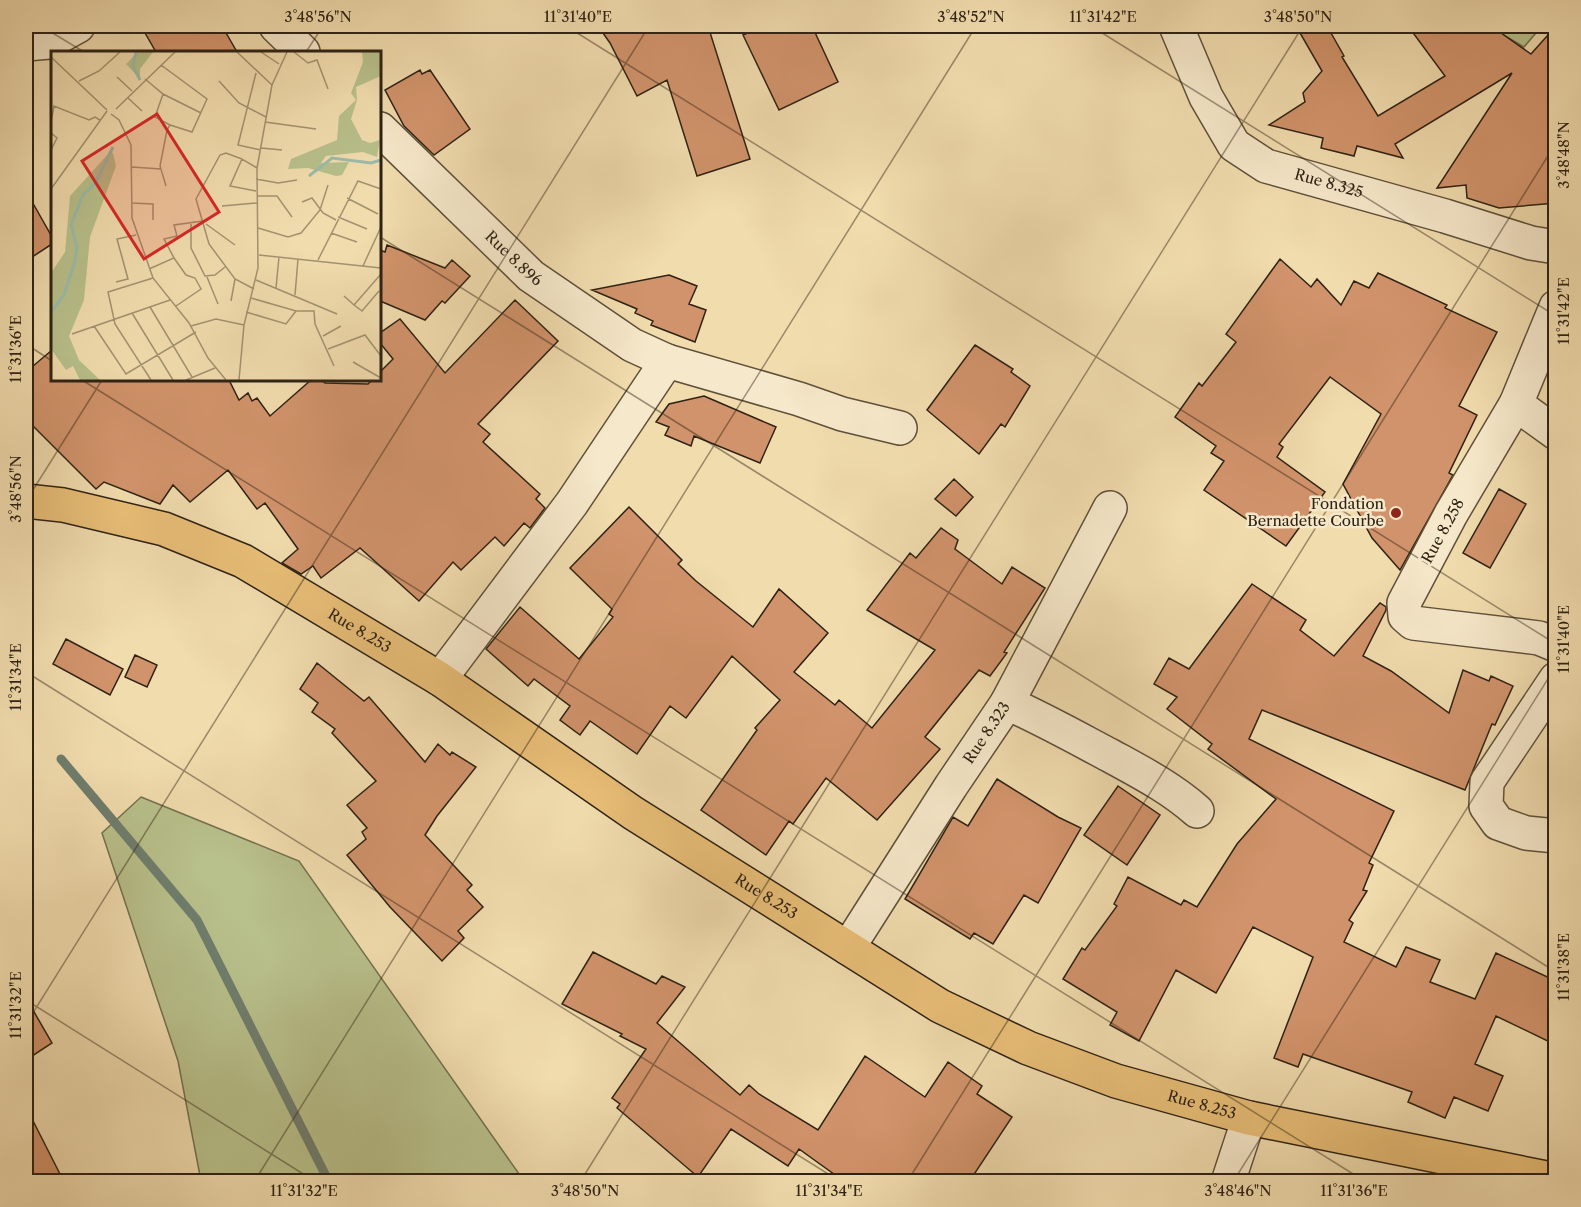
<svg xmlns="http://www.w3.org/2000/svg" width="1581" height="1207" font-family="'Libre Caslon Text',serif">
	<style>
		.green { fill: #b8c08b; stroke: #737150; stroke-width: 1.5 }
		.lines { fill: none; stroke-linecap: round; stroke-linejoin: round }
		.stream { stroke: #6f7e6e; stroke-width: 9 }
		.building { fill: #d1936b; stroke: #2e2214; stroke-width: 1.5 }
		.minor-casing { stroke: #5f503a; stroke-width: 36 }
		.highway-casing { stroke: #2e2214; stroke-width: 36 }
		.minor { stroke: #f6e8ca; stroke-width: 33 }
		.highway { stroke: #e8be77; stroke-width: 33 }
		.ticks { fill: none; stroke: #2e2214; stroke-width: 1.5; stroke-opacity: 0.45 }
		.poi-dot { fill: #8f2418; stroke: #f6e8ca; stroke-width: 2 }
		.labels { text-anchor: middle; stroke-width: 5; stroke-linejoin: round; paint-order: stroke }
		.street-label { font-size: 15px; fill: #2e2214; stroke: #f6e8ca }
		.poi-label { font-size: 15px; fill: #2e2214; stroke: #f6e8ca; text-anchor: end }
		.inset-river { fill: none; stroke: #9bbcaa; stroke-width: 3 }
		.inset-road { fill: none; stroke: #a39270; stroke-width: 1.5 }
		.view { fill: #d62828; fill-opacity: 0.15; stroke: #d62828; stroke-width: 3 }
		.inset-edge { fill: none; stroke: #2e2214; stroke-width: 3 }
		.neatline { fill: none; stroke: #2e2214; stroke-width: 2 }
		.ticks-label { font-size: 15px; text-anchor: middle; fill: #2e2214 }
	</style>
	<rect width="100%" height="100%" fill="#f1dcae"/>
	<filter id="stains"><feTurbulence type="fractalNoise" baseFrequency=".00333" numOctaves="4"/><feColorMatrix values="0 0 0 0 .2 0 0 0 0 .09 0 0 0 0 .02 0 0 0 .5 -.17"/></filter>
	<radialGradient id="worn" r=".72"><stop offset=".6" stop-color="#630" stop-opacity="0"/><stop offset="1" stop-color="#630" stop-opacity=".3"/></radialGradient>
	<path class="green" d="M1488,26H1542L1524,47Z
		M141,797L299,861L524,1181H201L178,1061L102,833Z"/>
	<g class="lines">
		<path class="stream" d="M61,759L197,920L329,1182"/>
	</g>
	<path class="building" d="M141,26H222L237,52H156Z
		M598,26H708L750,159L697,176L667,80L637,96L610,43Z
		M764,26H812L838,82L779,110L743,35Z
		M1296,26H1327L1344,56L1342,57L1378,116L1445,76L1408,26H1491L1531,54L1556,26V203L1499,208L1467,198L1466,185L1437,188L1512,73L1395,144L1403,158L1357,146L1354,156L1321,148L1323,138L1269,125L1305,102L1303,93L1322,71Z
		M420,70L422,74L430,70L470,129L434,155L404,126L385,90Z
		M26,191L52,237V244L26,261Z
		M387,245L445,268L452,260L470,276L445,303L442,301L425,320L380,301V250L385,252Z
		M1280,259L1311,287L1317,279L1341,305L1354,281L1369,288L1378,273L1447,305L1445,308L1497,332L1459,406L1477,415L1449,473L1453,475L1400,570L1372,538L1343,484L1381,414L1330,377L1279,444L1283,447L1277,457L1325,492L1286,546L1204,490L1224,461L1211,453L1216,446L1175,417L1199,383L1202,386L1236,342L1226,334Z
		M669,275L697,286L689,304L706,310L695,342L651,325L653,321L635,313L637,309L592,290Z
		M515,300L558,341L478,424L490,434L483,442L540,494L536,499L545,508L530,528L524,523L504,546L495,537L461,570L453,562L419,601L360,548L321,578L313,566L301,574L282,563L298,549L265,503L257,509L228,470L190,502L173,485L160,504L104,482L96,489L26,419V372L52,350V380H229L239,400L248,393L252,401L257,398L270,416L311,380H322L325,383L368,384L372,380H380V372L393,359L380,343V333L400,319L445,373Z
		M975,345L1013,369L1011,372L1030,386L1005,427L1001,424L979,454L927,410Z
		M704,396L776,427L760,463L694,436L691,446L665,435L669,427L656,422L669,404Z
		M954,479L973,497L956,516L935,499Z
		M1499,489L1526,504L1490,568L1463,553Z
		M629,507L682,560L678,564L696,581L753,627L779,589L828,633L794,672L835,705L839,700L872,728L935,650L867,610L910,553L916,558L941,528L958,540L955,549L1002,584L1012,567L1045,588L1004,652L1007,653L990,676L979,670L925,737L940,749L877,820L826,778L793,824L789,821L766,855L701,810L757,730L755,728L780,700L732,656L686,718L670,706L637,754L590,721L580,735L560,720L570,706L534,679L528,686L486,649L520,607L579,659L613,617L609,614L612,609L570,568Z
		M1252,584L1306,620L1300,630L1334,656L1380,603L1386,607V610L1363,656L1391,671L1449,713L1463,670L1489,681L1491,676L1513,686L1495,725L1492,724L1465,790L1262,710L1249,739L1394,811L1369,863L1373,865L1363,890L1367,891L1349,920L1353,923L1344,942L1396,967L1406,947L1440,960L1430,982L1475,999L1496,953L1556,981V1045L1496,1016L1475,1064L1503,1076L1488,1111L1454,1097L1445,1118L1408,1102L1412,1092L1303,1054L1298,1067L1274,1058L1313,957L1253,927L1216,993L1176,970L1139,1041L1110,1025L1117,1012L1063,979L1082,948L1085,950L1117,906L1114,904L1128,877L1181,905L1184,900L1197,907L1237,844L1276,799L1208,749L1212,744L1167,709L1177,697L1154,684L1169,658L1189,669Z
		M66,639L123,669L110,695L53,664Z
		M135,655L157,665L147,687L125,677Z
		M317,663L364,701L369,697L425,762L438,744L450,755L452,752L476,767L437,816L425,835L472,885L467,890L483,907L458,931L464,938L442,961L390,907L347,855L366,839L362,832L367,828L347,805L376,781L332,733L335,729L312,712L318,703L300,689Z
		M997,779L1058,817L1081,828L1038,903L1024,895L993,944L974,933L970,939L905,899L953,817L968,826Z
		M1118,786L1160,815L1127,865L1084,835Z
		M593,952L656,984L662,976L685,987L657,1023L740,1095L749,1085L759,1094L818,1130L865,1056L925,1097L948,1062L982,1086L977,1094L1012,1117L969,1182H845L799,1149L788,1166L731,1129L698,1177L617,1108L620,1104L612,1098L646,1049L620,1036L622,1034L562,1004Z
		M26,998L52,1043L26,1060Z
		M26,1107L64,1182H34L26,1166Z"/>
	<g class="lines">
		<defs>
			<g id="minor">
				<path d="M276,26L303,52"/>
				<path id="s1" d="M1176,26L1206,97L1234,145L1266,166L1445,216L1531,243L1556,247"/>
				<path d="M26,44L49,42L78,26"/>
				<path id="s2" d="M380,129L531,276L632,345L667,361L799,399L842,414L900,428"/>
				<path d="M1556,307L1516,404L1451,514L1404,603L1405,616L1413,623L1539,638L1556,645"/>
				<path d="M1516,404L1556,433"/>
				<path d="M440,679L572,503L667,361"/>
				<path d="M1556,679L1487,782L1486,806L1498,823L1526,833L1556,836"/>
				<path d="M1007,703L1110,508"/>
				<path id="s3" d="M848,948L951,786L1007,703C1043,719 1077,738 1111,756C1142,773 1171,788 1197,811"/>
				<path d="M1228,1182L1249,1118"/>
			</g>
			<g id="highway">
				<path id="s4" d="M26,501L63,505L164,529L243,561L440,679L633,813L940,1006L1028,1048L1116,1081L1249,1118L1556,1180"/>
			</g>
		</defs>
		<use href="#minor" class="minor-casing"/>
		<use href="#highway" class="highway-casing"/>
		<use href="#minor" class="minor"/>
		<use href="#highway" class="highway"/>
	</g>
	<path class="ticks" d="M41,26L84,52M566,26L1556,644M1091,26L1556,316M306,52L323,26M380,237L1556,972M26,344L52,361M82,380L1366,1182M26,501L102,380M26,672L841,1182M26,1000L316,1182M26,1024L649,26M254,1182L976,26M580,1182L1303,26M907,1182L1556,143M1233,1182L1556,666"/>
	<circle class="poi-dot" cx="1396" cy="513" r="6"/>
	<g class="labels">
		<g class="street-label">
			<text dy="5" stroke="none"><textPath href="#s1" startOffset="236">Rue 8.325</textPath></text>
			<text dy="5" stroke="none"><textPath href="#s2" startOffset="186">Rue 8.896</textPath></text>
			<text transform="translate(1443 531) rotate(-61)" y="5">Rue 8.258</text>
			<text dy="5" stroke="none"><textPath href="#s4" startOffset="362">Rue 8.253</textPath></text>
			<text dy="5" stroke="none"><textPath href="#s3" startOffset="256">Rue 8.323</textPath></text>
			<text dy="5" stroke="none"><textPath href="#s4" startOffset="848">Rue 8.253</textPath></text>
			<text dy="5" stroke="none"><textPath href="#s4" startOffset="1334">Rue 8.253</textPath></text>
		</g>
		<g class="poi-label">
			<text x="1384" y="509">Fondation<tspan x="1384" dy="17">Bernadette Courbe</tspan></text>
		</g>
	</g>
	<g transform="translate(51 51)">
		<rect width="330" height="330" fill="#f1dcae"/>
		<path d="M87,1H102L89,18V28L75,13ZM311,1H330V25L305,36L306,49L300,68L311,89L319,92L329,89L326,106L312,101L275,105L270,112L298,111L291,124L285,125L257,117L237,118L240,108L286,89L288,65L305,49L300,42L312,11ZM59,101L62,102L65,115L39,186L33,249L18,285L28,309L49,329H29L22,315L15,319L0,298V222L14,201L19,145Z" fill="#b8c08b"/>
		<path class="inset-river" d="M85,1L82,15L89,29M258,125L281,107L320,112L330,109M0,261L13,244L24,210L26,196L20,174L32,144L45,131L62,96"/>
		<path class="inset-road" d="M186,1L221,34M210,1L228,13M243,1L257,12L266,9L277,38M0,6L56,59M110,14L156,48L141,81L119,74L116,79L109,115L115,135M205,22L187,94L210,99M66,26L81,40M94,28L112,43L150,62M28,30L48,20L69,1M168,30L188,52L215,66M112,43L104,66L119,74M77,47L91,60M65,58L124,1M60,63L68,69L80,94L81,167L102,227L138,272L157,307L175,329M0,71L3,55L38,69L44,66L49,69M214,71L265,78M0,82L6,87L0,99M210,97L231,99M191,108L175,102L169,104L145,148L158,193L184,228L203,238M81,116L110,118M205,128L227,132L246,129M0,138L56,60M205,140L179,135L191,108L206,117M206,145H226L241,166M296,147L327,163M251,151L261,147L272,162L285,169M80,152L102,153V169M171,155L206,152M287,166L316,178M140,173V197L154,225L164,224L174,216M155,173L184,194M207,177L237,186L250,182L269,159L277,134M280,182L306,191M208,204L330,217M123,207L135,224L144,227L150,238L125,255M267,209L307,130L330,138M312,215L330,176M98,218L123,207L113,188L126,185L123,174L152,170M156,226L167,253M205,229L286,263M65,231L77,228L66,188L85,184M225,237L228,206M244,244L247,208M293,245L303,254L330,223M200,247L245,260H263L264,273L283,315M180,250L184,228M303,254L311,260L328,240M99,256L141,326M195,261L235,273L245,260M81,262L122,329M43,275L75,323L145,281M140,275L165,268L193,274M21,283L119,249M272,285L290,275M277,298L314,284L330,305M302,311L330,327M100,329L64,273L57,241L102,227M135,329L164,317M188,329L193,274L207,217L206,117L221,34L236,1"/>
		<path class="view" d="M106,63L168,161L93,208L31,110Z"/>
		<rect width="330" height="330" class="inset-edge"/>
	</g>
	<rect width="1581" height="1207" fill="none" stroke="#f1dcae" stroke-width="66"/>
	<rect x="33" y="33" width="1515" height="1141" class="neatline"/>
	<g class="ticks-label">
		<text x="318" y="22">3°48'56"N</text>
		<text x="578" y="22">11°31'40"E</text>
		<text x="971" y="22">3°48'52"N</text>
		<text x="1103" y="22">11°31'42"E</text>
		<text x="1298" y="22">3°48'50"N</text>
		<text transform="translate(1564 155) rotate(-90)" y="5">3°48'48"N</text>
		<text transform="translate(1564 311) rotate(-90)" y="5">11°31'42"E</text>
		<text transform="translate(16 349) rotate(-90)" y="5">11°31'36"E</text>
		<text transform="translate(16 489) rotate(-90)" y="5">3°48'56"N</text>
		<text transform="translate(1564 639) rotate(-90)" y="5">11°31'40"E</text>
		<text transform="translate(16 677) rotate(-90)" y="5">11°31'34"E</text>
		<text transform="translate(1564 967) rotate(-90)" y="5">11°31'38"E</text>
		<text transform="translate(16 1005) rotate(-90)" y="5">11°31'32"E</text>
		<text x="304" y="1196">11°31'32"E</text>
		<text x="585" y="1196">3°48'50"N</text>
		<text x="829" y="1196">11°31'34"E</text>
		<text x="1238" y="1196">3°48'46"N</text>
		<text x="1354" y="1196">11°31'36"E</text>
	</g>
	<rect width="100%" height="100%" filter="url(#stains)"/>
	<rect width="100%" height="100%" fill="url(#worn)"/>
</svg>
